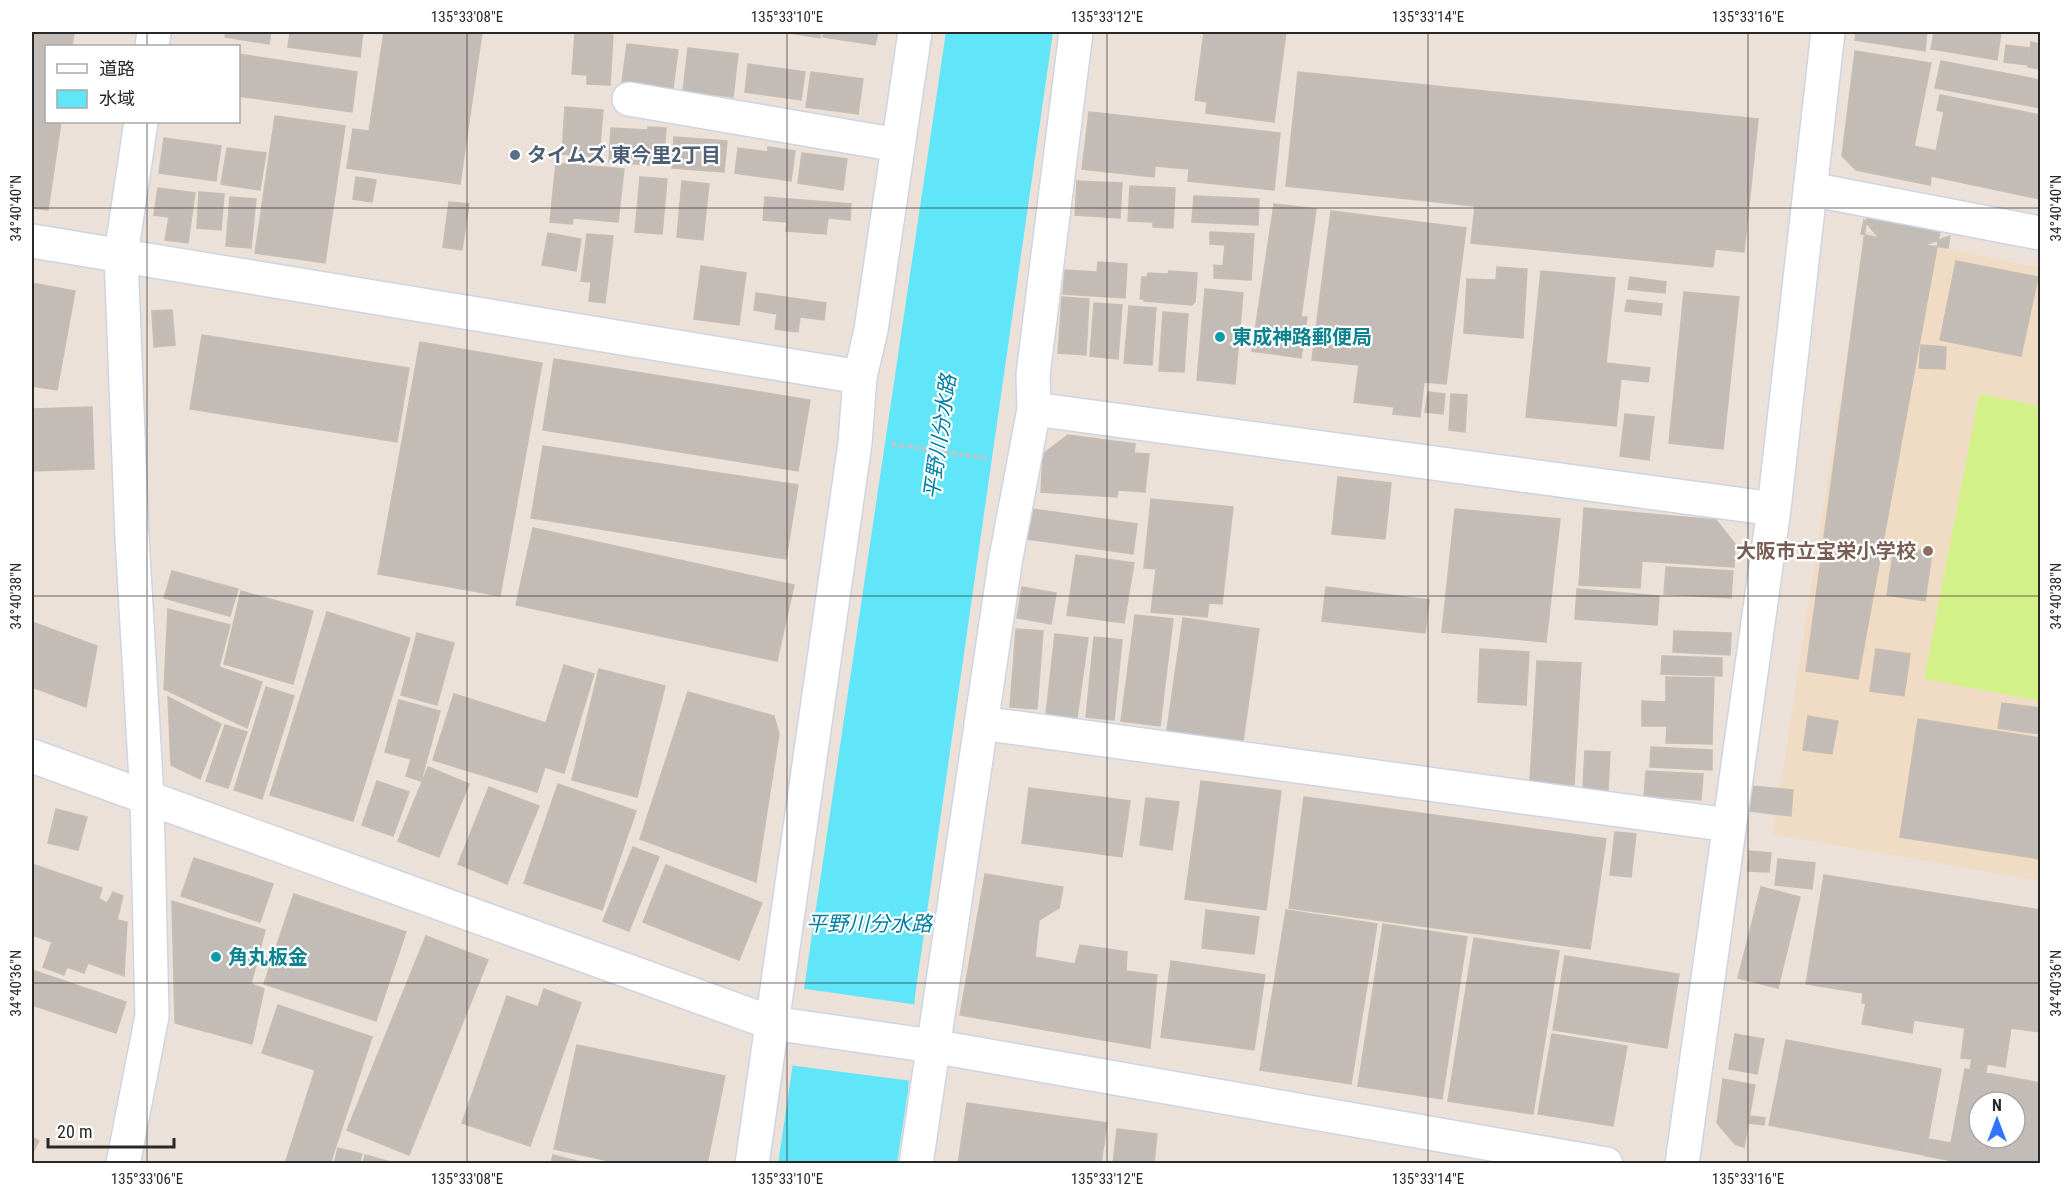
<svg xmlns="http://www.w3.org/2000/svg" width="2072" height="1195" font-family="'Roboto Condensed','Noto Sans JP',sans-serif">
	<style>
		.education { fill: #f0dcc5 }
		.pitch { fill: #d3f189 }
		.water { fill: #60e5f9 }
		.pier { fill: #ece1d8 }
		.building { fill: #c3bbb5; stroke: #c7bdb2; stroke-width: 1.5; fill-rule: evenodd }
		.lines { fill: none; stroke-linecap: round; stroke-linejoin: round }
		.minor-casing { stroke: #cdd4e3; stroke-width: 36 }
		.path { stroke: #c3c3c3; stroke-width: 4; stroke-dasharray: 4.5 3; stroke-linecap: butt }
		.minor { stroke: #fff; stroke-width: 33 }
		.ticks { fill: none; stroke: #282828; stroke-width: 1.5; stroke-opacity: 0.45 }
		.service-dot { fill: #5c6f8a; stroke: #fff; stroke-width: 2 }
		.culture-dot { fill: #0f9aa8; stroke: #fff; stroke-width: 2 }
		.education-dot { fill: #8d6e63; stroke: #fff; stroke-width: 2 }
		.labels { text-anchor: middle; stroke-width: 4.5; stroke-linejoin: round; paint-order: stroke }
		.service-label { font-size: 20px; font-weight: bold; fill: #4e5e75; stroke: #fff; text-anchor: start }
		.culture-label { font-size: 20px; font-weight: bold; fill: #0d838f; stroke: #fff; text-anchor: start }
		.education-label { font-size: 20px; font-weight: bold; fill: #785e54; stroke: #fff; text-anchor: end }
		.water-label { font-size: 21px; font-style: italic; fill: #0180a3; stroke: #fff }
		.neatline { fill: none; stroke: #282828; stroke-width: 2 }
		.ticks-label { font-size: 15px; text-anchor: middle; fill: #282828 }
	</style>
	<rect width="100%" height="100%" fill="#ece1d8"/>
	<path class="education" d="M1866,231L2040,268V881L1773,834Z"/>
	<path class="pitch" d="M1979,394L2040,406V701L1924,679Z"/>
	<path class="water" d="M946,32H1053L915,996L908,1091L897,1163L778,1164Z"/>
	<path class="pier" d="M799,988L918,1005L912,1081L788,1065Z"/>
	<path class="building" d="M32,32H74L72,46H46V122H61L48,210L32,208Z
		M226,32H271L269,44L225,37Z
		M290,32H363L360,57L288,47Z
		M384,32H482L460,184L347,168L353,129L369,131Z
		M784,32H821L820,38Z
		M824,32H878L875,45L823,37Z
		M1204,32H1286L1274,122L1206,113L1207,102L1195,100Z
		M1856,32H1927L1925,51L1855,40Z
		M1934,32H2001L1997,60L1931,49Z
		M575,33L613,35L610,85L587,84V75L572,74Z
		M2031,42L2040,44V69L2028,67Z
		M627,44L678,50L673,88L622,82Z
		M2006,45L2029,48L2027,65L2004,62Z
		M688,48L738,54L733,97L683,91Z
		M1855,51L1931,63L1914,146L1936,151L1944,112L1937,110L1940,95L2040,115V199L1931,176L1930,185L1856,170L1842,156Z
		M238,54L357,72L352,112L238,96Z
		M1941,61L2040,80V108L1935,88Z
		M748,64L805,72L801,100L745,92Z
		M811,72L863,79L858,114L806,107Z
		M1298,72L1758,119L1744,252L1715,249L1713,267L1471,243L1475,206L1286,186Z
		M565,107L603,110L599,157L562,154Z
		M1089,112L1280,133L1274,190L1188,181L1189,169L1155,166L1154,177L1082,169Z
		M275,116L345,126L325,263L255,253Z
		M648,127L666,128L663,166L609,162L611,128L648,130Z
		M674,137L727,141L724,172L672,168Z
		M164,138L221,146L216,181L159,173Z
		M768,147L795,151L791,181L735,173L738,148L768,152Z
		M227,148L266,153L260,190L221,184Z
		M802,153L847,159L843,190L798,183Z
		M556,163L624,169L618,222L573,218L572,224L550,222Z
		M356,177L376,180L372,202L353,199Z
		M640,177L667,179L662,234L635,232Z
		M682,181L709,184L703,240L677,237Z
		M1077,181L1122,183L1120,218L1075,215Z
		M1130,186L1175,188L1173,228L1153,227V222L1128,221Z
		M158,188L195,193L188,243L165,240L169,217L154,215Z
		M199,192L224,194L221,230L197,228Z
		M1194,196L1259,199L1258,225L1192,222Z
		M230,197L256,199L251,248L226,246Z
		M765,197L851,204L850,220L828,218L826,234L786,231L787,222L763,220Z
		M449,202L469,204L462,250L443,247Z
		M1274,204L1316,209L1301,317H1307L1301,358L1252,351Z
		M1331,211L1466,228L1446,384L1424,382L1420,417L1393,414L1394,407L1354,402L1359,365L1312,360Z
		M1867,216L1940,231L1858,679L1806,671Z
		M1864,220L1879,238L1861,234Z
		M1210,232L1254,234L1251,280L1214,278V265L1223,266L1225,245L1210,244Z
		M548,233L581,239L576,271L542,265Z
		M587,234L613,236L605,303L589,301L591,282L581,281Z
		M1950,236L1948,248L1925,245Z
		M1956,261L2038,277L2021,356L1940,340Z
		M1098,262L1127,264L1125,298L1063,294L1065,270L1097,272Z
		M701,266L746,273L739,325L694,319Z
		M1497,267L1527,269L1523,338L1464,333L1467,279L1496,280Z
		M1169,271L1197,273L1195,302L1192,305L1144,301V299H1140L1142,277H1147L1148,273L1168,274Z
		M1541,271L1615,278L1606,363L1650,368L1648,382L1621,379L1616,426L1526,417Z
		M1630,277L1666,282L1665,293L1628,289Z
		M32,283L75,291L57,390L32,386Z
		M1205,289L1243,293L1235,384L1197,380Z
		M1684,292L1739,297L1723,449L1669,443Z
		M756,293L826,303L824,320L800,317L798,332L775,329L777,314L754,310Z
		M1062,297L1089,299L1086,355L1058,353Z
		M1627,300L1662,304L1661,315L1625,311Z
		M1094,303L1122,305L1118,359L1090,356Z
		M1129,306L1156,308L1152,365L1124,363Z
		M172,310L175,345L154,347L152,311Z
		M1163,312L1188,314L1184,372L1159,371Z
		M202,335L409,368L397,442L190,409Z
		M420,342L542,363L500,596L378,574Z
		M1921,345L1946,347L1945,369L1919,368Z
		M554,359L810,400L798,471L543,430Z
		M1428,392L1445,394L1443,414L1425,412Z
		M1451,394L1467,395L1465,432L1449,430Z
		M92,407L94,469L32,471V409Z
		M1625,414L1654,417L1649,460L1620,456Z
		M1068,435L1135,444L1134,453L1149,454L1145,492L1118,490L1117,497L1041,492L1043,454Z
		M543,446L798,485L786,559L531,518Z
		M1338,477L1391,483L1385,539L1332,534Z
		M1151,499L1233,507L1222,604L1209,603L1207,617L1151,612L1156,569L1144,568Z
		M1584,508L1716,520L1735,544L1734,567L1642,561L1640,588L1579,585Z
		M1032,509L1137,524L1133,554L1028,539Z
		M1455,509L1560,519L1546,642L1442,632Z
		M533,528L794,585L777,661L516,605Z
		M1894,547L1932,552L1925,601L1887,595Z
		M1076,555L1134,563L1124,623L1067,615Z
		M1666,567L1733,571L1731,598L1664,594Z
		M172,571L238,589L230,616L164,598Z
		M1022,587L1056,593L1051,624L1017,618Z
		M1326,587L1429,600L1425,633L1322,621Z
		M1577,589L1659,596L1657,625L1575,619Z
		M241,591L313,611L293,684L224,664Z
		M168,609L230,625L219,667L262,682L247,728L164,689Z
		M327,612L410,638L353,821L270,795Z
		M1135,615L1173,619L1160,726L1121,721Z
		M1183,618L1259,629L1243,741L1167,730Z
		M32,622L97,646L86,707L32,687Z
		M1016,629L1043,631L1037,709L1010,707Z
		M1674,631L1731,633L1730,655L1673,652Z
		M417,633L454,643L437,705L401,695Z
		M1055,634L1088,638L1077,718L1046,714Z
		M1094,637L1122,640L1114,720L1086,717Z
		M1480,649L1529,652L1526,705L1478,702Z
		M1876,649L1910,654L1904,696L1870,691Z
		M1662,656L1722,658V676L1661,674Z
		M1537,661L1581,663L1574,785L1530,782Z
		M564,665L594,674L564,773L545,767L537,792L433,760L454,694L546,723Z
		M599,669L665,686L637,797L572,780Z
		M1666,677L1714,678L1712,744L1666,743L1667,726H1642V701L1666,702Z
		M266,687L294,696L262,799L234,790Z
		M688,692L774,716L779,734L756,882L640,839Z
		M168,697L221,724L200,779L171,765Z
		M399,700L440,711L421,781L406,776L411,759L385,752Z
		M2002,703L2040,708V734L1998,728Z
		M1808,716L1838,721L1832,754L1803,750Z
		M1918,719L2040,738V859L1900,837Z
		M225,725L247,732L228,788L206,781Z
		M1651,747L1712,750V770L1650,767Z
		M1585,751L1610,752L1608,790L1583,788Z
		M428,767L469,784L439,857L398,841Z
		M1646,771L1703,774L1701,800L1644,796Z
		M377,781L409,792L393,836L362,825Z
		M1201,781L1281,791L1266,910L1185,899Z
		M558,784L636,811L602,910L524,883Z
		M1752,786L1793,790L1791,816L1750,811Z
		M489,787L539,806L507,884L458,864Z
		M1029,788L1130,801L1122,857L1022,843Z
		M1304,797L1606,839L1590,949L1289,908Z
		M1146,798L1179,802L1172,850L1140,845Z
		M56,809L87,817L78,850L48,843Z
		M1615,832L1636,834L1631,877L1610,875Z
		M633,847L659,857L629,931L603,921Z
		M1749,851L1771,853L1769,872L1748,871Z
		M194,858L273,884L260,922L181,896Z
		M1778,859L1815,863L1812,889L1775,885Z
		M32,864L102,888L99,899L107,903L113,892L123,896L117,920L127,922L124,976L88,963L84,973L67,967L64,975L43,967L52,942L32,935Z
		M666,865L762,903L739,960L643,922Z
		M985,874L1063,887L1059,908L1039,920L1035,957L1075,964L1080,945L1127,952L1126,971L1157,975L1150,1048L960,1015Z
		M1824,875L2040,910V1032L2011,1028L2005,1067L1987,1064L1986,1072L1970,1069L1972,1059L1961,1058L1965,1028L1914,1020L1912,1033L1862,1024L1866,1003H1862L1863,993L1806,984Z
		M1761,887L1800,897L1778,988L1738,978Z
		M294,894L406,932L376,1021L264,984Z
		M172,901L265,930L251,984L264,989L252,1044L175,1023Z
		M1206,910L1259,917L1254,954L1202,948Z
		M1286,910L1377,924L1351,1084L1260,1070Z
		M1383,924L1467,937L1442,1099L1358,1086Z
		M426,936L488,960L409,1155L347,1130Z
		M1474,938L1559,951L1533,1114L1448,1101Z
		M1565,956L1679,974L1667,1048L1553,1030Z
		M1171,961L1265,975L1254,1050L1161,1037Z
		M32,970L126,1002L116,1033L32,1005Z
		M544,989L581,1003L530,1146L462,1123L507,996L538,1007Z
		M278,1005L372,1037L330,1164H285L315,1070L262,1053Z
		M1552,1034L1627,1046L1613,1126L1538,1114Z
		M1735,1034L1764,1039L1757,1074L1729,1069Z
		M1786,1040L1941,1069L1925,1155L1769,1125Z
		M577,1045L725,1076L707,1164H623L554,1149Z
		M1965,1069L2040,1083V1164H1947ZM1979,1102H2015V1138H1979Z
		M1723,1079L1755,1085L1744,1147L1735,1144L1717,1123Z
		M967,1103L1107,1123L1101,1164H958Z
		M1750,1116L1765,1118L1764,1125L1749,1123Z
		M1117,1129L1157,1134L1154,1164H1113Z
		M32,1137L39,1141L32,1154Z
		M1928,1139L1951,1143L1948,1160L1925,1156Z
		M338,1148L362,1154L359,1164H334Z
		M365,1155L391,1162V1164H363Z
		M553,1155L589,1164H551Z"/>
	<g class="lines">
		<defs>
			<path id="minor" d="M152,46L154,32
				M629,99L898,145
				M1810,189L2040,233
				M32,241L860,377
				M1034,409L1774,509
				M981,723L1729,825
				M32,756L772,1023L932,1046L1606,1164
				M123,1164L152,1016L147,798L132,537L121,255L141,122
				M752,1164L855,443L860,377L871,330L915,32
				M916,1164L1005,563L1034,409L1033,375L1076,32
				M1682,1164L1774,509L1828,32"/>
		</defs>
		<use href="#minor" class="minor-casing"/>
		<path class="path" d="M892,444L986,458"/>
		<use href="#minor" class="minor"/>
	</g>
	<path class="ticks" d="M147,32V46M467,32V1164M787,32V1164M1107,32V1164M1428,32V1164M1748,32V1164M147,122V1164M32,208H2040M32,596H2040M32,983H2040"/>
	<circle class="service-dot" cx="515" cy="155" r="6"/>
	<g class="culture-dot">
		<circle cx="1220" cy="337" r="6"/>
		<circle cx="216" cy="957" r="6"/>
	</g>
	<circle class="education-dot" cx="1928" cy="551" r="6"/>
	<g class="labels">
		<g class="service-label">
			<text x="527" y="162">タイムズ 東今里2丁目</text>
		</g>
		<g class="culture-label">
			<text x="1232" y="344">東成神路郵便局</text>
			<text x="228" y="964">角丸板金</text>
		</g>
		<g class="education-label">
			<text x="1916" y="558">大阪市立宝栄小学校</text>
		</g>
		<g class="water-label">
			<text transform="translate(940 437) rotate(-82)" y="7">平野川分水路</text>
			<text x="869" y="931">平野川分水路</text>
		</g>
	</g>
	<rect width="2072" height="1195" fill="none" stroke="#ffffff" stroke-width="66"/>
	<rect x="45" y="45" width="195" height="78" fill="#ffffff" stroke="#a9a9a9" stroke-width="1.5"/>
	<rect x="57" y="64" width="30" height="9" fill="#ffffff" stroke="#a9a9a9" stroke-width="1.5"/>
	<text x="99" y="75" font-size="18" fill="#282828">道路</text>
	<rect x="57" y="90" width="30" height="18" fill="#60e5f9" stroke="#a9a9a9" stroke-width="1.5"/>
	<text x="99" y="105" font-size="18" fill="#282828">水域</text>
	<g transform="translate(1997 1120)"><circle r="28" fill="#ffffff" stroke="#a9a9a9" stroke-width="1.5"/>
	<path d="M0-4.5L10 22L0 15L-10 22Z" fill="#3273ff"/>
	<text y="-9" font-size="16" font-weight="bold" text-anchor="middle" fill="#282828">N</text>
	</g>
	<path d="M48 1138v9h126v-9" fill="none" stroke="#282828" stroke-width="3"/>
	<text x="57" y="1138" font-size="18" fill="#282828" stroke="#ffffff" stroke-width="4.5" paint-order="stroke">20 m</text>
	<rect x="33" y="33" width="2006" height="1129" class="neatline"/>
	<g class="ticks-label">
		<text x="467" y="22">135°33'08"E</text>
		<text x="787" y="22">135°33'10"E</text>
		<text x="1107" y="22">135°33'12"E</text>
		<text x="1428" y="22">135°33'14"E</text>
		<text x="1748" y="22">135°33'16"E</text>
		<text transform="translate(16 208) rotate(-90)" y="5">34°40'40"N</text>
		<text transform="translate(2056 208) rotate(-90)" y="5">34°40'40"N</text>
		<text transform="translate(16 596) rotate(-90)" y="5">34°40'38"N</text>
		<text transform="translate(2056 596) rotate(-90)" y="5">34°40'38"N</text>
		<text transform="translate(16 983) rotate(-90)" y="5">34°40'36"N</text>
		<text transform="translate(2056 983) rotate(-90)" y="5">34°40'36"N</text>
		<text x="147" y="1184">135°33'06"E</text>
		<text x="467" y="1184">135°33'08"E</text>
		<text x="787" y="1184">135°33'10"E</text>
		<text x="1107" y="1184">135°33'12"E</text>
		<text x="1428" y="1184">135°33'14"E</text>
		<text x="1748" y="1184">135°33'16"E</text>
	</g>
</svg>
